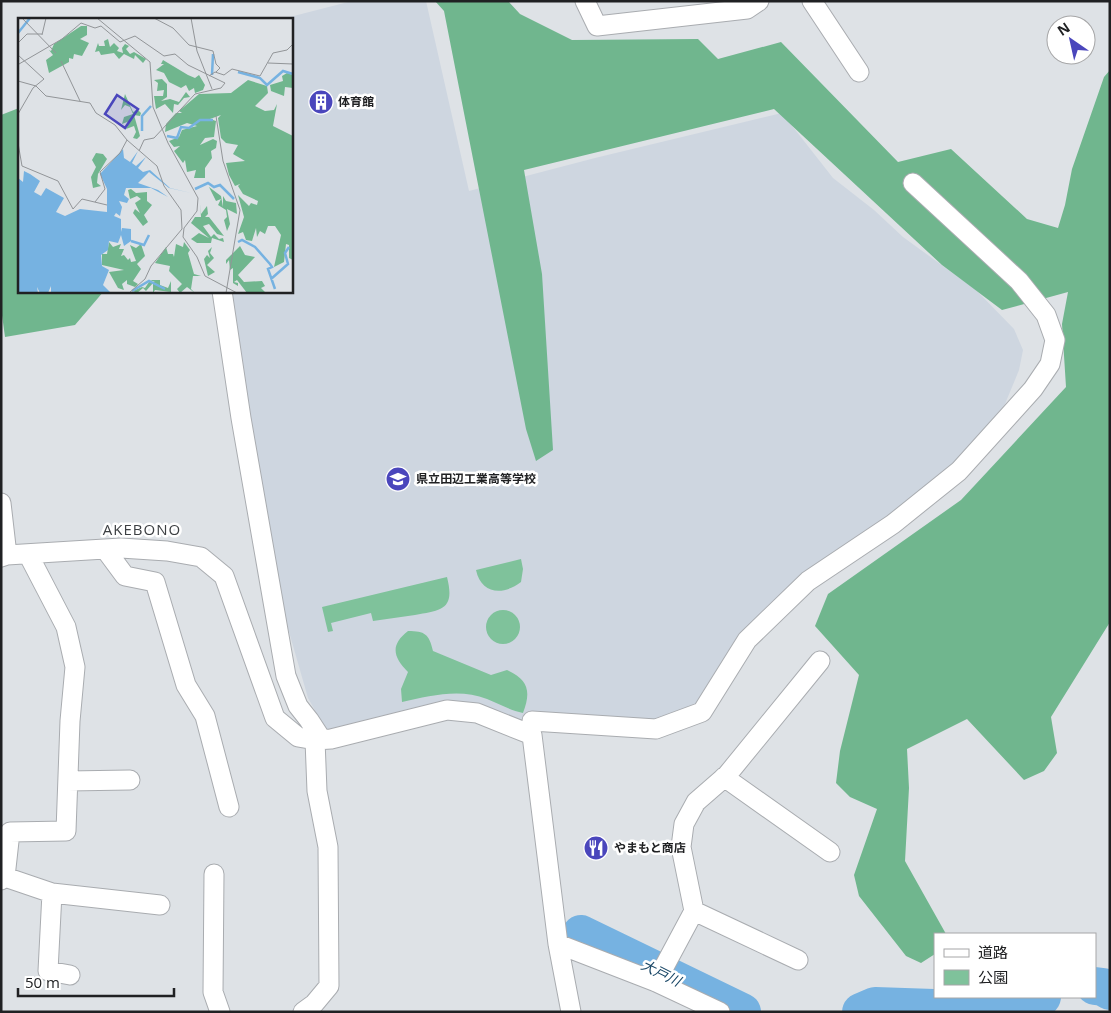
<svg xmlns="http://www.w3.org/2000/svg" width="1111" height="1013" font-family="'Open Sans','Noto Sans JP',sans-serif">
	<style>
		.built { fill: #ced6e0 }
		.green { fill: #7fc29b }
		.forest { fill: #70b68e }
		.lines { fill: none; stroke-linecap: round; stroke-linejoin: round }
		.river { stroke: #76b2e1; stroke-width: 38 }
		.street-casing { stroke: #a9acb0; stroke-width: 21 }
		.street { stroke: #fff; stroke-width: 19 }
		.labels { text-anchor: middle; stroke-width: 5; stroke-linejoin: round; paint-order: stroke }
		.poi-label { font-size: 12px; font-weight: bold; fill: #202123; stroke: #fff; text-anchor: start }
		.water-label { font-size: 14px; font-style: italic; fill: #174565; stroke: #fff }
		.quarter-label { font-size: 15px; letter-spacing: 1px; fill: #3c3f42; stroke: #fff }
		.inset-river { fill: none; stroke: #76b2e1; stroke-width: 2.5 }
		.inset-road { fill: none; stroke: #929598; stroke-width: 1 }
		.view { fill: #4a46bc; fill-opacity: 0.15; stroke: #4a46bc; stroke-width: 2.5 }
		.inset-edge { fill: none; stroke: #202123; stroke-width: 2.5 }
	</style>
	<rect width="100%" height="100%" fill="#dee2e6"/>
	<path class="built" d="M352,1H426L469,191L595,158L782,113L833,178L874,210L903,237L976,290L1014,329L1023,350L1019,370L1005,404L958,462L747,640L702,712L656,729L526,720L502,723L477,713L331,739L308,698L275,583L226,291H291V19H282Z"/>
	<path class="green" d="M521,559L523,569L521,582C503,596 481,594 476,570Z
		M447,577C455,609 443,610 415,615C401,617 387,619 373,621L371,613L331,623L333,631L328,632L322,607Z
		M486 627a17 17 0 1 1 34 0a17 17 0 1 1-34 0Z
		M408,631C425,631 429,634 433,651L491,675L507,670C529,680 531,692 523,713C510,710 499,704 487,699C459,688 430,696 402,702L401,689L408,672C393,657 390,645 408,631Z"/>
	<path class="forest" d="M435,1H508L520,14L572,40L698,39L718,59L781,42L898,162L951,149L1027,219L1058,228L1065,205L1072,169L1104,77L1110,70V622L1051,717L1057,753L1044,771L1024,780L967,719L907,749L909,788L905,861L946,934H935V954L921,963L906,956L859,896L854,875L877,809L850,797L836,783L840,751L859,675L815,626L828,594L961,500L1066,387L1062,324L1068,292L1002,310L942,265L774,109L524,170L542,274L553,450L536,461L526,429L444,11Z
		M19,108V291H104L75,325L5,337L1,308V115Z"/>
	<g class="lines">
		<path class="river" d="M581,934L742,1012
			M1095,986L1103,987L1110,991
			M861,1012L875,1006L992,1010L1042,997"/>
		<defs>
			<path id="street" d="M585,1L597,26L747,9L759,1
				M812,1L859,72
				M222,291L241,418L286,676L298,706L309,720L322,740
				M1,503L7,555
				M105,549L125,576L155,582L186,685L205,716L229,807
				M1,557L7,555L121,548L167,551L201,557L224,576L275,718L298,737L315,740L331,739L447,710L477,713L532,735L558,944L571,1012
				M532,721L656,729L702,712L747,640L808,581L893,524L959,471L1033,389L1050,364L1055,340L1046,315L1019,281L913,183
				M724,777L830,852
				M68,781L130,780
				M214,874L213,992L220,1012
				M5,877L10,832L66,831L70,721L75,667L66,627L28,554
				M1,880L5,877L52,893L160,905
				M52,893L48,971L70,975
				M694,911L798,960
				M558,944L656,982L720,1012
				M656,982L694,911L681,847L684,824L696,802L727,775L820,661
				M303,1012L314,1004L329,986L328,847L317,791L315,740"/>
		</defs>
		<use href="#street" class="street-casing"/>
		<use href="#street" class="street"/>
	</g>
	<defs>
		<symbol id="building-disc" viewBox="-11 -11 22 22"><circle r="9.5" fill="#4a46bc" stroke="#fff"/><path d="M-4-6H4V6H1V3H-1V6H-4ZM-2.5-4.3h1.7v1.8h-1.7ZM.8-4.3h1.7v1.8H.8ZM-2.5-1h1.7V.8h-1.7ZM.8-1h1.7V.8H.8Z" fill="#fff"/></symbol>
		<symbol id="school-disc" viewBox="-11 -11 22 22"><circle r="9.5" fill="#4a46bc" stroke="#fff"/><path d="M0-5L7-2L0 1L-7-2ZM-4 1L0 2.5L4 1V4Q0 6-4 4Z" fill="#fff"/></symbol>
		<symbol id="restaurant-disc" viewBox="-11 -11 22 22"><circle r="9.5" fill="#4a46bc" stroke="#fff"/><path d="M-5-6h1v4h1v-4h1v4h1v-4h1v5L-1.5 .5V6h-2V.5L-5-1ZM5-6V6H3V1.5H1.5Q1.5-4 5-6Z" fill="#fff"/></symbol>
	</defs>
	<g fill-rule="evenodd">
		<use href="#building-disc" x="307" y="88" width="28" height="28"/>
		<use href="#school-disc" x="384" y="465" width="28" height="28"/>
		<use href="#restaurant-disc" x="582" y="834" width="28" height="28"/>
	</g>
	<g class="labels">
		<g class="poi-label">
			<text x="338" y="106">体育館</text>
			<text x="416" y="483">県立田辺工業高等学校</text>
			<text x="614" y="852">やまもと商店</text>
		</g>
		<g class="water-label">
			<text transform="translate(661 973) rotate(26)" y="5">大戸川</text>
		</g>
		<g class="quarter-label">
			<text x="142" y="535">AKEBONO</text>
		</g>
	</g>
	<g transform="translate(18 18)">
		<rect width="275" height="275" fill="#dee2e6"/>
		<path d="M63,8H69V17L62,21L71,25L64,38L56,36L55,41L51,40V44L31,55L28,42L35,37L31,32L33,33L36,26ZM90,21L92,29L96,25L101,30L99,33L105,35L104,30L107,26L111,28L108,31L112,36L116,34L128,41L125,45L117,37L116,41L106,36L101,41L96,35L83,37L81,33L77,34L80,25L81,28H87L86,23ZM145,42L170,57L177,60L181,57L187,67L185,72L177,75L176,70L171,73L168,67L163,70L151,64L146,55L138,52L146,46H143ZM269,55L275,57V70L267,69L266,78L253,73L252,67L265,63L264,58ZM144,61L149,66V79L143,83L152,81L161,84L168,74L172,79L166,80L160,87L156,86L155,95L147,86L138,91L136,78H145L146,72L139,73L140,65L136,62ZM230,62L249,68L250,75L237,88L247,93L256,92L259,86L255,108L275,118V242L271,240V227L268,226L266,244L256,249L263,217L257,208H250L247,216L242,213L239,219L238,210L234,223L228,222L225,214L220,216L226,199L220,177L231,188L233,185L239,187L240,183L225,176L220,168L222,166L217,168L211,157L208,145L227,143L215,136L220,127L208,125L203,120L200,100L203,97L192,101L198,103L196,119L187,120L182,127L195,121L199,123L198,130L193,133L194,140L187,150V160H176L178,152L169,154L167,142L165,145L156,133L162,128L156,129L151,123L161,119L164,112L179,108L169,105L147,114L148,106L158,95H164L161,93L181,76L213,75ZM107,76L115,94L120,92L123,95L122,98L116,97L122,118L119,121L115,120L118,114L116,108L108,111L112,103L104,106L106,99L115,96L112,89L107,87L103,92ZM78,135L85,136L89,141L80,156L79,165L83,168L75,170L73,159L78,149L74,142ZM191,169L203,178L205,189V178L208,183L218,185L219,196L209,191L212,206L209,213L206,202L209,199L208,192L200,187L203,181L198,183ZM113,171L118,175L129,174V183L134,187L126,197L130,204L125,208L115,195L117,191L122,195L117,185L123,181L119,178L112,181L110,172ZM182,185L183,196L189,188L190,196L187,199H191L206,218L199,216L191,206L185,208L193,219L196,216L201,221L205,220L206,224L194,220L193,225H179L173,221L181,215L191,220L173,205L177,199H183ZM91,224L95,229L103,226L101,231H106L103,238L106,237L110,242L112,240L113,244L118,243L112,227L118,230L123,226L127,238L119,246L123,251L115,263L120,266L117,269L109,266V262L104,266L106,272L100,270L91,254L106,252L84,247V236H89ZM166,224L172,232L170,235L176,256L183,258H175L173,271L177,275L169,269L162,275L159,271L164,266L151,253L152,248L137,245L148,229L150,236H155L156,239L158,226L165,229ZM222,228L227,237L237,239L220,257L226,264L244,263L247,268L243,270L248,275H229L219,262L216,264L220,265V268L215,265V250L212,252L211,242L208,246V242ZM194,229L192,235L196,240L189,247L197,254L190,258L186,241L189,237L192,240L190,233ZM132,253V262H142V267L150,270L153,263V274L137,272L135,275V265L128,273L125,270L119,275L115,273L124,269L127,270L131,264H137L132,262Z" fill="#70b68e"/>
		<path d="M105,131L106,140L112,144L120,133L114,145L118,148L128,139L120,150L125,154L132,152L152,170L173,175L151,170L131,154L120,165L140,172L150,179L133,170H108L106,177L111,181L109,185L101,183L104,189L102,198L98,195L96,198L103,201V214L104,210L113,211V223L106,228L103,217L100,225L91,223L90,232L83,237L84,248L91,252L85,267L93,275H33V268L30,275H22L19,269L20,275H0V160L5,164L6,153L12,156L22,163L16,174L23,178L28,170L46,180L38,194L47,198L62,191L89,194V171L82,156Z" fill="#76b2e1"/>
		<path class="inset-river" d="M0,15L12,0M220,54L242,60L249,67L265,53L275,56M194,57L195,36M124,113V98L133,88M149,118L159,120L163,109L171,110L182,102H195M177,171L190,165L196,169L202,167L216,181M113,223L126,227L131,217M220,224L224,222L237,229L252,246L254,249L250,251L257,271M253,261L270,246L267,235L271,229M114,273L131,263L147,271"/>
		<path class="inset-road" d="M4,0L38,35M79,0L132,44L135,89L150,125L180,180L179,193L166,210L165,219L179,239L187,258L219,275M136,0L155,10L171,27L195,33L198,46L202,50L198,54M173,0L179,33L194,71M24,17L28,0M0,25L9,16H24M0,37L26,61L15,70L0,96M43,43L62,83M250,45L275,46M1,46L44,21L63,5L77,10L83,8L102,24L117,18L146,38L157,36L170,47L207,65L203,70L177,76L136,120L126,122L121,133M191,58L197,54L206,57L214,51L242,58L255,35L269,32L275,26M0,63L18,68M18,68L28,78L72,85L78,95L97,107L109,122L139,148L146,168L163,192L164,211L133,248L127,261L111,275M198,98L205,143L222,192L208,275M0,125L4,148L40,163L55,191L64,181L89,187M77,184L87,171L82,154L102,135L109,122"/>
		<path class="view" d="M99,77L120,91L107,110L87,96Z"/>
		<rect width="275" height="275" class="inset-edge"/>
	</g>
	<rect width="1111" height="1013" fill="none" stroke="#202123" stroke-width="5"/>
	<rect x="934" y="933" width="162" height="65" fill="#ffffff" stroke="#a6a6a7"/>
	<rect x="944" y="949" width="25" height="8" fill="#ffffff" stroke="#a6a6a7"/>
	<text x="978" y="958" font-size="15" fill="#202123">道路</text>
	<rect x="944" y="970" width="25" height="15" fill="#7fc29b" stroke="#a6a6a7"/>
	<text x="978" y="983" font-size="15" fill="#202123">公園</text>
	<g transform="translate(1071 40) rotate(326)"><circle r="24" fill="#ffffff" stroke="#a6a6a7"/>
	<path d="M0-4L9 19L0 12L-9 19Z" fill="#4a46bc"/>
	<text y="-8" font-size="14" font-weight="bold" text-anchor="middle" fill="#202123">N</text>
	</g>
	<path d="M18 988v8h156v-8" fill="none" stroke="#202123" stroke-width="2.5"/>
	<text x="25" y="988" font-size="15" fill="#202123" stroke="#ffffff" stroke-width="4" paint-order="stroke">50 m</text>
</svg>
